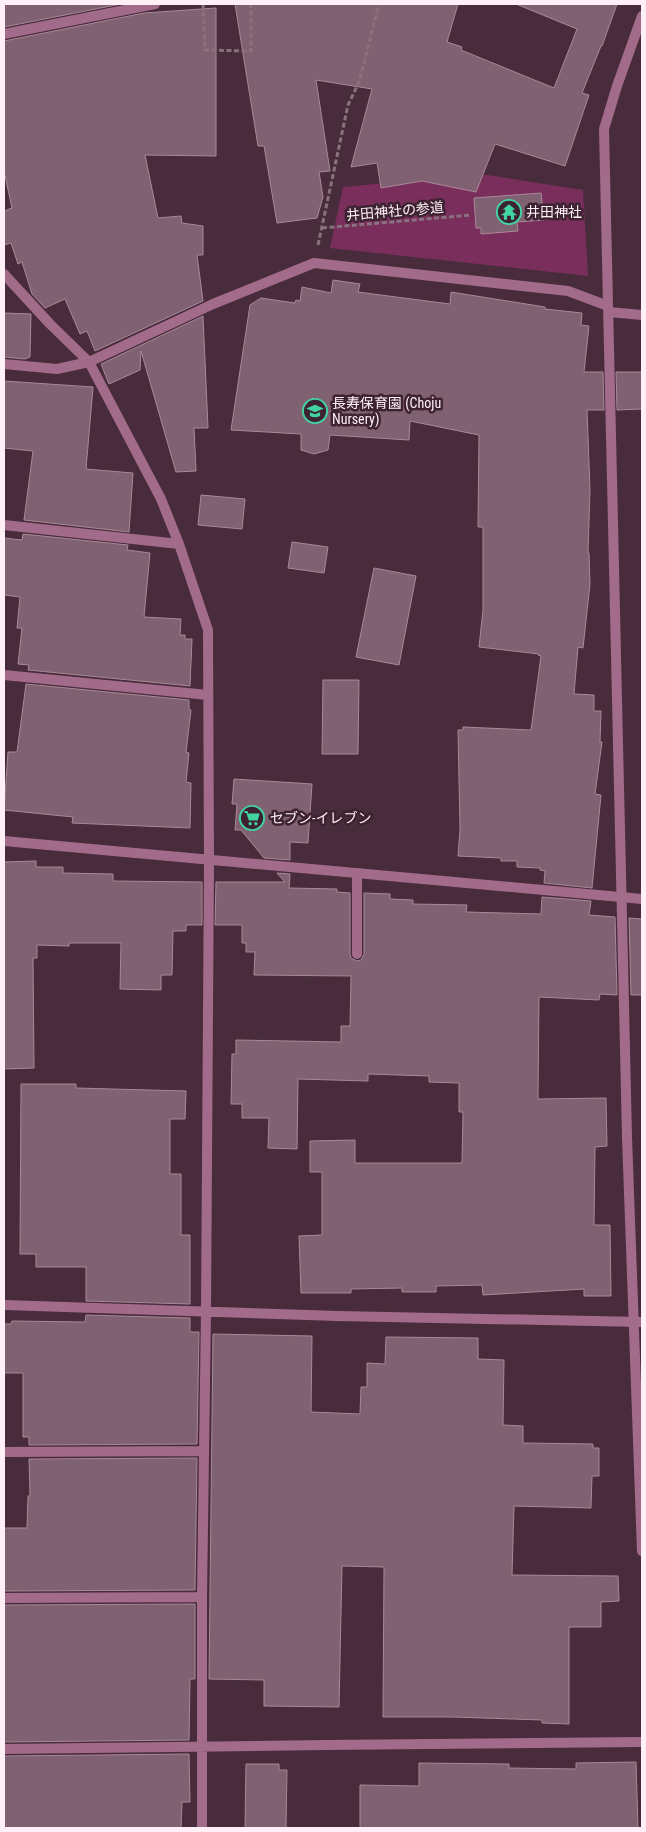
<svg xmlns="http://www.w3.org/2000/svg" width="646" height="1832" font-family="'Roboto Condensed','Noto Sans JP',sans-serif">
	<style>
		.green { fill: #792e5c }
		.building { fill: #806171; stroke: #a98899 }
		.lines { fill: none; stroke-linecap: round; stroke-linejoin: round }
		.path { stroke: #89727e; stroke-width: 3; stroke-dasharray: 5 2.5; stroke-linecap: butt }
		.service { stroke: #a36b8a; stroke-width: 10 }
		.minor { stroke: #a36b8a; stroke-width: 10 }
		.tertiary { stroke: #a36b8a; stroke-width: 10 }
		.labels { text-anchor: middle; stroke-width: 5; stroke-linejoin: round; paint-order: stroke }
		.street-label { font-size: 14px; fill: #fff0f7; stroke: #3d2231 }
		.poi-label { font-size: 14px; fill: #fff0f7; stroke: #3d2231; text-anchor: start }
	</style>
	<rect width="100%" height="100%" fill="#482c3b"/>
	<path class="green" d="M481,174L583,190L588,276L330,248L343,187Z"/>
	<path class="building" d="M4,4H121L4,27Z
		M235,4H458L447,42L462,47L461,50L554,88L577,29L516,4H617L602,46H601L582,93L589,95L565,166L495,144L476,192L422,181L381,188L377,163L351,167L372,89L316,80L330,171L319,172L323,197L317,218L277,223L264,146H258Z
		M216,8V156L145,155L158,218L181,216L182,223L203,226V255H197L203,301L95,351L87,331L80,334L65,299L45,308L32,294L22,262L18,264L11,243L4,245V211L12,208L4,171V41L144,13Z
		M541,193L544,220L517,222L518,231L481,234V228H476L474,198Z
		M333,280L360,284L358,292L396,297L450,304L451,292L545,307V309L582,313L581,325L589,326L584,372H603L604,410H587L590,490L588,553H589L590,584L583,648L578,647L574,694L594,695V711H601L600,742H602L595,794L601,795L592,888L544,883L545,871L540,870V868L517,867V861H501V858L458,856L460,829L458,730H463V727L531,730L541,656L538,655L539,654L479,647L483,610V527H478L479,435L410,421L409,440L330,435L328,450L314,454L301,450V434L231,430L250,305L261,298L295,303L296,300L300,301L302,287L331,293Z
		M4,313L31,314L30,357L25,359L4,357Z
		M203,316L208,428H194L196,471L176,472L141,351L140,370L109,384L101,364Z
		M616,372H642V409L617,410Z
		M4,381L93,387L86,469L133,473L129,532L24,520L33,451L4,448Z
		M201,495L245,499L242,529L198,525Z
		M23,534L128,545L127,550L150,553L144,617L181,619L180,635H185V639H192L190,686L28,670L29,665L18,664L22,628H17L20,597L4,595V538L22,540Z
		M292,542L328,547L324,573L288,568Z
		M374,568L416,576L399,665L356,657Z
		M323,680H359L358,754H322Z
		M26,684L189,700V709L191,710L186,752L189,753L186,782L191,783L190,828L72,823L73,817L4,810L8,752H17Z
		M234,779L312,784L308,843L290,842V860L264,858L241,830H235L237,804H232Z
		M36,861V867H63V873L113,874V881L202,882V925H186V931H173L172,975H161V990L120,989L121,943H69V946L37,945V958H33L34,1068L4,1069V862Z
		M277,873L290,874L289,888L337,889V892L350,893V954L351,958L357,961L361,960L364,954V893L390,894V899L413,900V904L467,905L466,912L541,914L542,897L591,901L589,915L615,917L617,995L600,994L599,1000L539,997L538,1099L606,1098L607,1146L595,1147L594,1225H610L611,1296H584V1289L483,1295L482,1285L436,1286V1292H402V1288L351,1289V1293H301L299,1236L322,1235V1172H310V1141L355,1140V1163H462L463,1112H459V1083L429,1082V1076L368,1074V1081L298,1079L297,1149L268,1148L269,1118H242V1104H231L232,1054H236V1040L341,1042V1026H350L351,976L254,975L255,952H246V943H242V925H215L216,882H285Z
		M629,918L642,919V995H631Z
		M21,1084H76V1088L186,1091L185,1119H170V1174H181V1235H190V1304L86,1301V1267H36V1254H20Z
		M86,1315L190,1318V1332H199L197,1444L29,1445V1437H23V1373H4V1324H11L12,1321L85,1322Z
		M213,1334L312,1336L311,1412L360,1414L361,1387H367V1363L385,1364L386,1337L478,1338V1359L504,1360L503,1425L523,1426V1443L593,1444V1448H599V1476H592L591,1508L514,1506L512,1575L618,1576L619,1601L601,1602V1627H569V1724L542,1723V1720L453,1717H383L384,1567L342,1566L339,1707L264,1706V1680L209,1679Z
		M197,1458L195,1590L4,1591V1528H27L28,1496H30L29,1459Z
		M195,1604V1679H190L189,1740L4,1742V1605Z
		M189,1754L190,1802H182L181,1828H4V1756Z
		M636,1762L638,1828H360V1785L419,1786V1763L509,1764V1768L576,1769V1763Z
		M246,1764H279V1770H287L286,1828H245Z"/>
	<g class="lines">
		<path class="path" d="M203,4L205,50L251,51V4
			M322,228L471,215
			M318,245L348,105L359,82L379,4"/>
		<path class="service" d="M4,34L155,4
			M357,873V954"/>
		<path class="minor" d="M642,16L617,86L604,129L627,1137L642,1551
			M4,274L50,324L89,362L161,499L179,544L208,630L209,861L206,1311L202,1597V1828
			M609,312L642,315
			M4,364L57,369L89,362L213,304L314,263L568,291L608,306
			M4,525L179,544
			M4,675L208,695
			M4,1305L337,1316L642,1322
			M4,1452L204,1451
			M4,1598L202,1597
			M4,1749C217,1747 429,1743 642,1742"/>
		<path class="tertiary" d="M4,841L642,899"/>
	</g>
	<defs>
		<symbol id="temple-ring" viewBox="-11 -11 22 22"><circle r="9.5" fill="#3d2231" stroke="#41d4a1" stroke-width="1.5"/><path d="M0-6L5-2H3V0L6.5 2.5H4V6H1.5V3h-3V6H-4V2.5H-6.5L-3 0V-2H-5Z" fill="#41d4a1"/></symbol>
		<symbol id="school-ring" viewBox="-11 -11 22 22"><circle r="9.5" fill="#3d2231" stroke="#41d4a1" stroke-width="1.5"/><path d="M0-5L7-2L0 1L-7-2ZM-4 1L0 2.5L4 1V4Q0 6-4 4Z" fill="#41d4a1"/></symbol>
		<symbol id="supermarket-ring" viewBox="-11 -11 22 22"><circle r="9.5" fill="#3d2231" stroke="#41d4a1" stroke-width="1.5"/><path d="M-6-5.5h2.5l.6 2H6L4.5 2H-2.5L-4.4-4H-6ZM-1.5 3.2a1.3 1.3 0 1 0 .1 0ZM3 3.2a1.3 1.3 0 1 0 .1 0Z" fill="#41d4a1"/></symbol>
	</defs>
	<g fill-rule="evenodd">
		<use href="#temple-ring" x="495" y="198" width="28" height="28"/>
		<use href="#school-ring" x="301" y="397" width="28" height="28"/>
		<use href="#supermarket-ring" x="238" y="804" width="28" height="28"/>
	</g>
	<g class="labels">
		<g class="street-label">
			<text transform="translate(395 211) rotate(-5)" y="5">井田神社の参道</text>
		</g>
		<g class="poi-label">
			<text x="526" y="217">井田神社</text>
			<text x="332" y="408">長寿保育園 (Choju<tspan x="332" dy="16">Nursery)</tspan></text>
			<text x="270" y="823">セブン-イレブン</text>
		</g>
	</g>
	<rect width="646" height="1832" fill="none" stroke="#fff0f7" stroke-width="10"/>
</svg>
